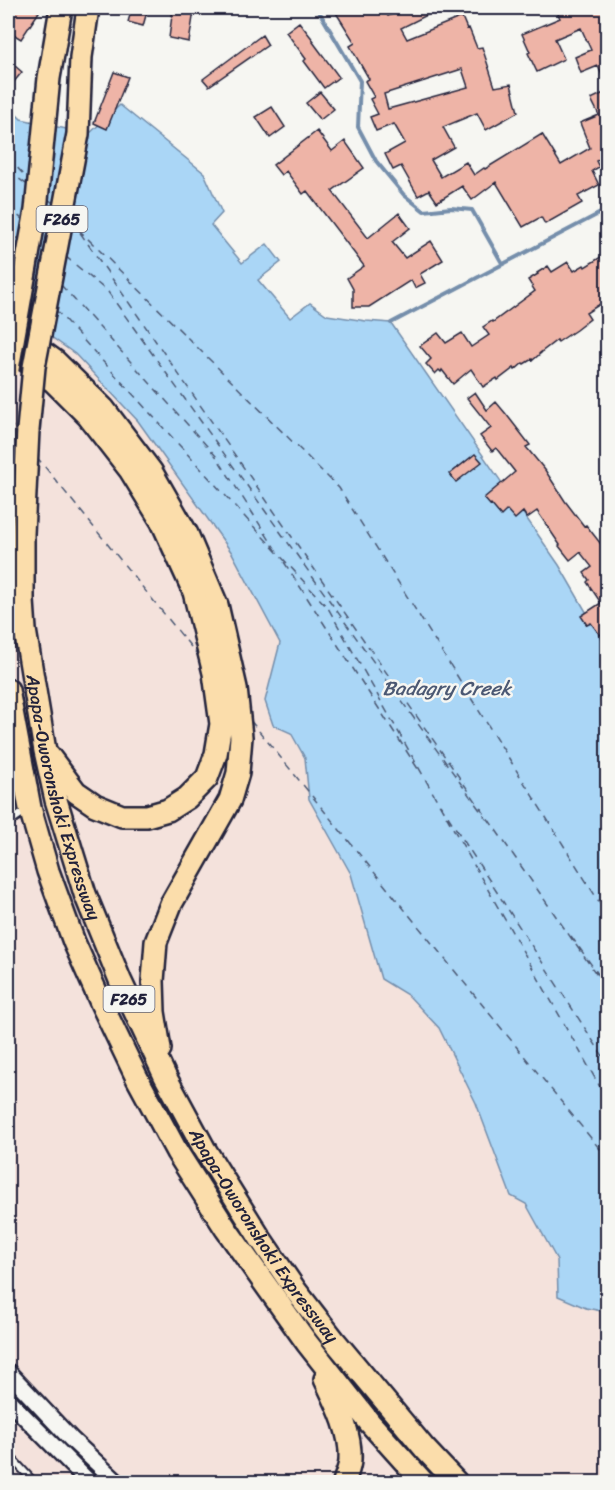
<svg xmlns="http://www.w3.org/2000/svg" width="615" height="1490" font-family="Sriracha,sans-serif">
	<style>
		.built { fill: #f4e2dc }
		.water { fill: #aad6f6; stroke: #748eab; stroke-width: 1.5 }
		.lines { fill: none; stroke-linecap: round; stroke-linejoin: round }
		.stream { stroke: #748eab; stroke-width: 4 }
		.ferry { stroke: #4b5873; stroke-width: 1.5; stroke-dasharray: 8 6; stroke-linecap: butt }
		.building { fill: #eeb4a7; stroke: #22223b; stroke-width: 1.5; fill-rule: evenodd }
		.service-casing { stroke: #22223b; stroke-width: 10 }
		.tertiary-casing { stroke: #22223b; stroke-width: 20 }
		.motorway-casing { stroke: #22223b; stroke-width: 26 }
		.service { stroke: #f6f6f2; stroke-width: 6 }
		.tertiary { stroke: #f6f6f2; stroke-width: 15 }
		.motorway { stroke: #fbddab; stroke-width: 21 }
		.motorway-bridge-casing { stroke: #22223b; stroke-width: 26; stroke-linecap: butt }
		.motorway-bridge { stroke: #fbddab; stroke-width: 21 }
		.labels { text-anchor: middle; stroke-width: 5; stroke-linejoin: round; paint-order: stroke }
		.shield { fill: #f6f6f2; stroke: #626272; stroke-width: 1.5 }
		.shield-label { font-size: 16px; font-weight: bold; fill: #22223b }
		.street-label { font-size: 18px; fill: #22223b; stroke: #f6f6f2 }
		.water-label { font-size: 20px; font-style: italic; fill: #4b5873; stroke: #f6f6f2 }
	</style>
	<rect width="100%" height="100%" fill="#f6f6f2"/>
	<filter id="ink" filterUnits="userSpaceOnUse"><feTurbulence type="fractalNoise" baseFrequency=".0167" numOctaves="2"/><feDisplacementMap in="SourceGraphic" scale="12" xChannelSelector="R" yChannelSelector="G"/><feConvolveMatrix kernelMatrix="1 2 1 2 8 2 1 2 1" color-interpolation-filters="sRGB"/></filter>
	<g filter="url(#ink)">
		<path class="built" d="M8,306L75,354L138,421L232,553L280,643L266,700L291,733L303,755L335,802L437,1026L607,1272V1482H8Z"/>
		<path class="water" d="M120,105L204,173L222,213L211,225L242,263L267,244L281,262L258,280L290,318L310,303L327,315L366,321L391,323L559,565L607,648V1312L586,1308L558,1296L557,1260L526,1204L511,1196L476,1103L439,1028L409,996L381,979L351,874L309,799L305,758L291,733L273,725L265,701L280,643L232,553L138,421L75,354L8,306V106L21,119L89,134Z"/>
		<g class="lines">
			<path class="stream" d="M317,8L360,81L358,127L376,161L404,195L424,211L451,208L472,210L502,263
				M391,323L608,209"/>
			<path class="ferry" d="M8,158L28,179
				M8,171L29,186
				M46,197L54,204
				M8,207L23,220
				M72,221L608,991
				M8,227L21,242
				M78,229L339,488L608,916
				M8,256L16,265
				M65,256L108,292L487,820
				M61,285L216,456L278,553
				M55,309L328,608L608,1101
				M8,421L18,434
				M36,456L200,658
				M284,562L420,772
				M250,720L608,1159
				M440,804L608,1064
				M571,936L608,988"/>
		</g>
		<path class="building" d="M8,8H32L39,12L21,39L8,31Z
			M132,8H148L143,26L128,22Z
			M173,8L194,11L189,42L169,38Z
			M333,8H383L388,16L407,8H441L401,28L407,39L462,17L467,29L469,28L477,48L482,47L495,87L511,84L518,112L486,130L477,113L443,127L454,147L431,160L441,177L466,162L474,175L484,168L485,169L542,134L561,165L590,148L580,123L599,115L591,99L608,91V154L596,161L599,167L592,171L599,185L578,196L582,203L545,224L541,217L523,227L496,182L472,200L462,186L437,202L429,190L418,196L401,166L393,170L385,154L405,143L394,124L376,131L370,117L378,114L370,99L374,97L365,81L369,79L350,46L355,43ZM462,69L468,87L388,109L384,94Z
			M555,8H608V89L598,66L581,73L575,57L591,50L581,28L555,39L564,59L537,72L528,53L530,52L522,34L560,18Z
			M299,22L314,41L313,42L339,77L324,88L304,61L306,59L286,32Z
			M262,35L268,45L209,86L203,79Z
			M8,60L22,72L8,89Z
			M114,72L128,77L107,129L94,123Z
			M320,92L334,109L320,120L306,103Z
			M272,107L285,127L270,138L256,117Z
			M317,131L332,151L345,141L364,168L332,191L368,238L399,213L410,228L392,242L405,258L431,241L443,260L420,274L425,283L415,288L411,280L369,307H353V289L347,278L364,266L307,191L303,194L286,171L281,175L273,165Z
			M604,255L608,261V299L586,313L590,319L576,330L558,342L557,340L540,353H541L533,360L532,359L524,364L523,363L515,370L514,368L498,380L497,378L483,387L471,369L453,384L442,370L441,372L439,370L435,374L426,364L431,359L420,346L438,333L446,343L462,333L471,347L489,335L483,327L492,321L493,322L535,291L528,280L538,274L537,273L548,266L552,272L568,262L574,271L584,265L585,267Z
			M475,392L487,410L496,402L506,414L530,445L526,447L545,470L565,501L584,526L586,525L608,553V629L600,635L591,623L587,625L581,616L601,603L587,582L589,580L584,573L592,567L580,552L570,560L559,546L560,545L537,511L527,518L523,512L515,519L507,510L501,516L491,504L490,505L484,498L515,472L496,448L492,451L480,436L491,428L467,398Z
			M475,454L482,462L456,482L450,474Z"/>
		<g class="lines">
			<defs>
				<path id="service" d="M8,823L27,810
					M8,1454L34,1482"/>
				<path id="tertiary" d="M8,1372L71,1439L117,1482
					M8,1400L89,1482"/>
				<g id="motorway">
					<path d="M8,327L55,361L104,409L151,471L187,534L217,605L236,688L241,737L238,773L230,800L171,904L156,942L153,981L154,1012L160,1049"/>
					<path d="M8,347L54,382L88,416L130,470L162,522L194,592L214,673L221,724L216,754L207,778L187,798L168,810L147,816H122L95,805L76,792L49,756"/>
					<path id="s1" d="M28,430L23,534V601L25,630L45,751L56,800L85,894L120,980L165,1076L204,1148L260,1238L296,1291L334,1340L425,1449L456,1482"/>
					<path d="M8,690L30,808L48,871L74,942L102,1005L137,1078L177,1152L226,1229L307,1343L370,1423L423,1482"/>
					<path d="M325,1379C336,1402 352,1433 350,1460C350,1467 346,1475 344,1482"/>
				</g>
			</defs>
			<use href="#service" class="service-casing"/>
			<use href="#tertiary" class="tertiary-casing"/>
			<use href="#motorway" class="motorway-casing"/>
			<use href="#service" class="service"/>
			<use href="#tertiary" class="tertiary"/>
			<use href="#motorway" class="motorway"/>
			<defs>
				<path id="motorway-bridge" d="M8,369L36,210L49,78L61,8
					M28,430L34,367L78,134L81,57L88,8"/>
			</defs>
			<use href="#motorway-bridge" class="motorway-bridge-casing"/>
			<use href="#motorway-bridge" class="motorway-bridge"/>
		</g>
	</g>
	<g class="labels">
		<g class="shield">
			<rect x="36.5" y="206" width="51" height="26" rx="4.5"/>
			<rect x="103.5" y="986" width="51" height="26" rx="4.5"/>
		</g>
		<g class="shield-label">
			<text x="62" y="225">F265</text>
			<text x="129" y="1005">F265</text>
		</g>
		<g class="street-label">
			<text dy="6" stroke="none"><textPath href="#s1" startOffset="372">Apapa-Oworonshoki Expressway</textPath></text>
			<text dy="6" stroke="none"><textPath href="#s1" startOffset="858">Apapa-Oworonshoki Expressway</textPath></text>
		</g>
		<g class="water-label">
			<text x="447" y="695">Badagry Creek</text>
		</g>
	</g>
	<rect width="615" height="1490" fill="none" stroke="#f6f6f2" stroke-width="30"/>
	<rect x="15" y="15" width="585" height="1460" fill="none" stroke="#22223b" stroke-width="2" filter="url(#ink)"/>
</svg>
